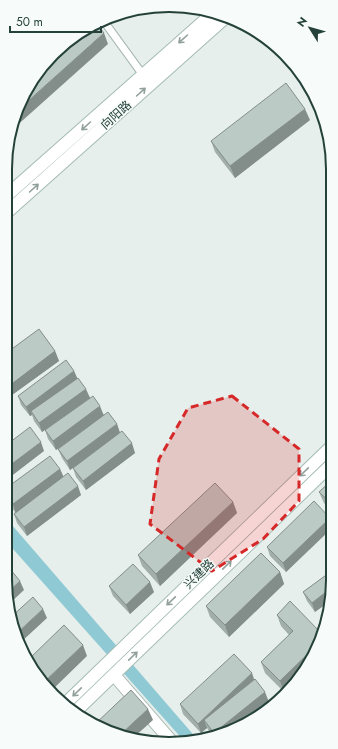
<svg xmlns="http://www.w3.org/2000/svg" width="338" height="749" font-family="Jost,'Noto Sans SC',sans-serif">
	<style>
		.water { fill: #8ec9d4 }
		.lines { fill: none; stroke-linecap: round; stroke-linejoin: round }
		.lane-casing { stroke: #a8b8b2; stroke-width: 9 }
		.street-casing { stroke: #a8b8b2; stroke-width: 14 }
		.secondary-casing { stroke: #a4bbb3; stroke-width: 14 }
		.lane { stroke: #fff; stroke-width: 7 }
		.street { stroke: #fff; stroke-width: 12 }
		.secondary { stroke: #fff; stroke-width: 12 }
		.wall { fill: #a1aea9 }
		.shaded-wall { fill: #838d89 }
		.building { fill: #bbcac4; stroke: #838d89 }
		.oneway { stroke: #92a09c }
		.marked { fill: #d62828; fill-opacity: 0.2; stroke: #d62828; stroke-width: 3; stroke-dasharray: 8 5; stroke-linejoin: round }
		.labels { text-anchor: middle; stroke-width: 3; stroke-linejoin: round; paint-order: stroke }
		.street-label { font-size: 12px; fill: #24423a; stroke: #f7fbf9 }
		.rim { fill: none; stroke: #24423a; stroke-width: 2 }
	</style>
	<rect width="100%" height="100%" fill="#e6efeb"/>
	<path class="water" d="M5,517L198,740L191,743L185,742L5,540Z"/>
	<g class="lines">
		<defs>
			<path id="lane" d="M103,20L143,75"/>
			<path id="street" d="M114,675L172,742"/>
			<path id="secondary" d="M5,197L212,14
				M5,214L227,16
				M65,704L333,445
				M75,712L333,463"/>
		</defs>
		<use href="#lane" class="lane-casing"/>
		<use href="#street" class="street-casing"/>
		<use href="#secondary" class="secondary-casing"/>
		<use href="#lane" class="lane"/>
		<use href="#street" class="street"/>
		<use href="#secondary" class="secondary"/>
	</g>
	<path class="wall" d="M291,61L299,69L311,90H310L294,69Z
		M310,120L235,178L215,152L211,141Z
		M55,351L59,361L12,395L5,385V354Z
		M74,371L77,378L90,398L104,415L117,424L120,433L135,453L86,490L76,477L73,468L70,470L62,458L58,449L86,428L56,450L48,439L45,430L70,412L42,432L34,421L32,415L30,416L21,405L18,396Z
		M60,469L63,476L81,495L27,536L17,523L14,514L15,512L6,500L5,497V489Z
		M333,479V513L324,503L319,492Z
		M233,502L237,513L160,586L142,566L138,555Z
		M330,518L333,527L286,572L270,556L267,547Z
		M333,570L315,612L307,601L303,592Z
		M280,572L284,584L229,637L210,617L206,606Z
		M109,586L154,592L130,614L113,596Z
		M327,610L324,624L321,615Z
		M277,615L322,634L284,692L265,673L261,662L289,635L281,626Z
		M255,680L269,702L236,727L212,735L207,728L201,733L183,714L180,704Z"/>
	<path class="shaded-wall" d="M104,33L108,44L13,129L17,111Z
		M305,109L310,120L235,178L230,166Z
		M55,351L59,361L12,395L9,386Z
		M74,371L78,380L31,411L32,415L30,416L26,407Z
		M86,389L90,398L42,432L39,423Z
		M100,406L104,416L56,450L53,441Z
		M117,424L120,433L70,470L67,461Z
		M41,442L44,451L5,481V469Z
		M132,443L135,453L86,490L83,481Z
		M60,469L64,478L16,514L13,504Z
		M78,486L81,495L27,536L24,527Z
		M233,502L237,513L160,586L156,574Z
		M330,518L333,527L286,572L283,563Z
		M280,572L284,584L229,637L225,625Z
		M20,581L24,590L9,604L7,593Z
		M150,582L154,592L130,614L126,605Z
		M331,588L329,602L315,612L312,603Z
		M43,609L47,618L20,643L15,635Z
		M321,641V643L298,678L284,692L280,681Z
		M83,645L87,656L50,692L46,688L43,683Z
		M252,673L255,682L204,720L207,728L201,733L198,724Z
		M265,692L269,702L236,727L215,734L214,733Z
		M148,709L153,720L132,739L120,735Z"/>
	<path class="building" d="M97,24L104,33L17,111V106L53,53Z
		M286,83L305,109L230,166L211,141Z
		M39,329L55,351L9,386L5,381V354Z
		M66,360L74,371L26,407L18,396Z
		M78,378L86,389L39,423L31,411Z
		M93,396L100,406L53,441L45,430Z
		M108,412L117,424L67,461L58,449Z
		M30,427L41,442L5,469V446Z
		M122,431L132,443L83,481L73,468Z
		M50,456L60,469L13,504L5,494V489Z
		M68,473L78,486L24,527L14,514Z
		M333,479V505L319,492Z
		M215,483L233,502L156,574L138,555Z
		M314,501L330,518L283,563L267,547Z
		M261,553L280,572L225,625L206,606Z
		M133,564L150,582L126,605L109,586Z
		M10,569L20,581L7,593L5,580V574Z
		M333,570V580L331,588L312,603L303,592Z
		M33,597L43,609L15,635L14,633L11,617Z
		M290,601L322,634L321,641L280,681L261,662L293,631L277,615Z
		M327,610L325,621L321,615Z
		M64,625L83,645L43,683L29,659Z
		M234,654L252,673L198,724L180,704Z
		M255,679L265,692L214,733L204,720Z
		M131,690L148,709L120,735L94,725Z
		M164,736L169,742H158Z"/>
	<defs><path id="oneway-shaft" d="M-6 0H5M1.5-3L5.5 0L1.5 3" fill="none" stroke-width="1.6" stroke-linecap="round" stroke-linejoin="round"/></defs>
	<g class="oneway">
		<use href="#oneway-shaft" transform="translate(183 39) rotate(138)"/>
		<use href="#oneway-shaft" transform="translate(141 92) rotate(-42)"/>
		<use href="#oneway-shaft" transform="translate(86 126) rotate(138)"/>
		<use href="#oneway-shaft" transform="translate(34 188) rotate(-42)"/>
		<use href="#oneway-shaft" transform="translate(304 472) rotate(136)"/>
		<use href="#oneway-shaft" transform="translate(227 565) rotate(-44)"/>
		<use href="#oneway-shaft" transform="translate(171 601) rotate(136)"/>
		<use href="#oneway-shaft" transform="translate(133 656) rotate(-44)"/>
		<use href="#oneway-shaft" transform="translate(77 692) rotate(136)"/>
	</g>
	<path class="marked" d="M232,396L299,449V501L263,539L212,571L150,524L159,459L188,408Z"/>
	<g class="labels">
		<g class="street-label">
			<text transform="translate(116 115) rotate(-42)" y="4">向阳路</text>
			<text transform="translate(199 574) rotate(-44)" y="4">兴建路</text>
		</g>
	</g>
	<path d="M0 0H338V749H0ZM169 12H169A157 157 0 0 1 326 169V580A157 157 0 0 1 169 737H169A157 157 0 0 1 12 580V169A157 157 0 0 1 169 12Z" fill="#f7fbf9" fill-rule="evenodd"/>
	<path class="rim" d="M169 12H169A157 157 0 0 1 326 169V580A157 157 0 0 1 169 737H169A157 157 0 0 1 12 580V169A157 157 0 0 1 169 12Z"/>
	<g transform="translate(310 28) rotate(307)" stroke="#f7fbf9" stroke-width="3" paint-order="stroke">
	<path d="M0-3L7 15L0 10L-7 15Z" fill="#24423a"/>
	<text y="-6" font-size="11" font-weight="bold" text-anchor="middle" fill="#24423a">N</text>
	</g>
	<path d="M10 26v6h91v-6" fill="none" stroke="#24423a" stroke-width="2"/>
	<text x="16" y="26" font-size="12" fill="#24423a" stroke="#f7fbf9" stroke-width="3" paint-order="stroke">50 m</text>
</svg>
